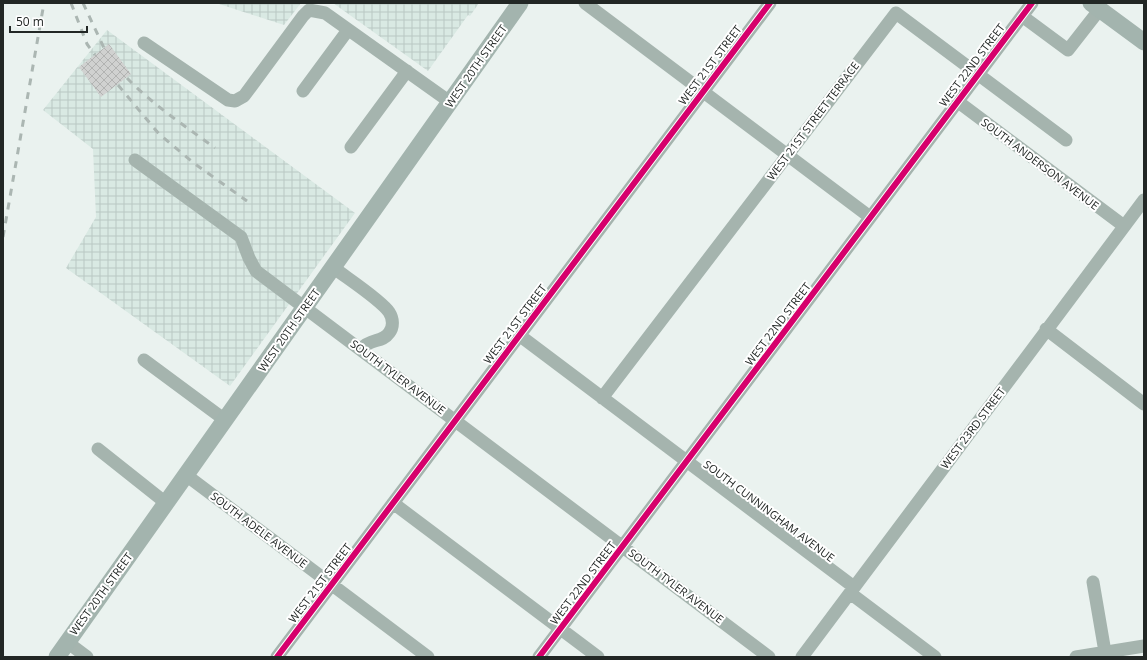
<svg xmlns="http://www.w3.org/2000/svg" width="1147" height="660" font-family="'Open Sans',sans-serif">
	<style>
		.industrial { fill: url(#industrial-grid) }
		.building { fill: url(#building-cross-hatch) }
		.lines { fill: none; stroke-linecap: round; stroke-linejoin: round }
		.minor { stroke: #a5b4ae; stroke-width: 13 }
		.major { stroke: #a3b4ae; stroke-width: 17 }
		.rail { stroke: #abb6b2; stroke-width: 3; stroke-dasharray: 7 7; stroke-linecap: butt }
		.cycleway-casing { stroke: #fff; stroke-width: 8 }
		.cycleway { stroke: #d6006c; stroke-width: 6 }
		.labels { text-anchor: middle; stroke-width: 4; stroke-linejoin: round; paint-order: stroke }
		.street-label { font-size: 11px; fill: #222725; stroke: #fff }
	</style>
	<defs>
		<pattern id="industrial-grid" width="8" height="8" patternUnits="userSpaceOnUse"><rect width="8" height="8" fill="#d9e9e3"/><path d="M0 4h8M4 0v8" fill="none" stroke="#bac8c3"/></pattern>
		<pattern id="building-cross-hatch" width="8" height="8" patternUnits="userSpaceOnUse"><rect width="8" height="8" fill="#d0d1d0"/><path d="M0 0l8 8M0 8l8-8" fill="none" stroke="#b2b3b2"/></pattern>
	</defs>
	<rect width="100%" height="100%" fill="#eaf2ef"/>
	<path class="industrial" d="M216,3H301L284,25Z
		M333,3H479L470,16L468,15L428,71Z
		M107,30L355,213L230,386L66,268L96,217L93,149L43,110Z"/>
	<path class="building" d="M109,44L131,74L101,97L79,67Z"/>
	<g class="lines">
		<path class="minor" d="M585,3L870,217
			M1022,16L1068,50L1100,9
			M144,43L228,100L235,101L244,96L303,16L309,10L325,13L450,102
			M303,91L348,30
			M957,101L1124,226
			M351,147L407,71
			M135,160L241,237L249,258L256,271L769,657
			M334,268C347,278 381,300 389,312C393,318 394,327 389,333C382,343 371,338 361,349
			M1046,329L1144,404
			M519,335L854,587
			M144,360L225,420
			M602,398L896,13L1066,140
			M98,449L166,503
			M186,475L428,657
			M393,503L598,657
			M1093,582L1105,652
			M850,593L935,657
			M67,642L87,657
			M277,657L770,3
			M539,657L1032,3
			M802,657L1144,200
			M1076,657L1144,646"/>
		<path class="major" d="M1091,3L1144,42
			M57,657L520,3"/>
		<path class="rail" d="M71,3L87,44L95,55
			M83,3L104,48
			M127,78C153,105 185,126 215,148
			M118,85L159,134L195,164L247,201
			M3,237L44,3"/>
		<defs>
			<path id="cycleway" d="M277,657L770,3
				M539,657L1032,3"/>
		</defs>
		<use href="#cycleway" class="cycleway-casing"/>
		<use href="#cycleway" class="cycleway"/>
	</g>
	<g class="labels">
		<g class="street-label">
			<text transform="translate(710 65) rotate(-53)" y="4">WEST 21ST STREET</text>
			<text transform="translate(972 65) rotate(-53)" y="4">WEST 22ND STREET</text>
			<text transform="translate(476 66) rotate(-55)" y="4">WEST 20TH STREET</text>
			<text transform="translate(813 121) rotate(-53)" y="4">WEST 21ST STREET TERRACE</text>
			<text transform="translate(1040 164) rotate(37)" y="4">SOUTH ANDERSON AVENUE</text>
			<text transform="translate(515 324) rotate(-53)" y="4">WEST 21ST STREET</text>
			<text transform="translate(778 324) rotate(-53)" y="4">WEST 22ND STREET</text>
			<text transform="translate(289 330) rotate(-55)" y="4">WEST 20TH STREET</text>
			<text transform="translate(398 377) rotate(37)" y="4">SOUTH TYLER AVENUE</text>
			<text transform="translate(973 428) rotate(-53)" y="4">WEST 23RD STREET</text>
			<text transform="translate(769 511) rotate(37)" y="4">SOUTH CUNNINGHAM AVENUE</text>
			<text transform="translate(259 530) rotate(37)" y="4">SOUTH ADELE AVENUE</text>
			<text transform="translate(320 583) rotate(-53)" y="4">WEST 21ST STREET</text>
			<text transform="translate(583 583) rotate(-53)" y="4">WEST 22ND STREET</text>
			<text transform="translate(676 586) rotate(37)" y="4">SOUTH TYLER AVENUE</text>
			<text transform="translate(101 594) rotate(-54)" y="4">WEST 20TH STREET</text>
		</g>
	</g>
	<rect width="1147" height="660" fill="none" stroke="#222725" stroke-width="8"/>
	<path d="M10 26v6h77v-6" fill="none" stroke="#222725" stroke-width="2"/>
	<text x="16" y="26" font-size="12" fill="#222725" stroke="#ffffff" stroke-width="3" paint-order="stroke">50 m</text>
</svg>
